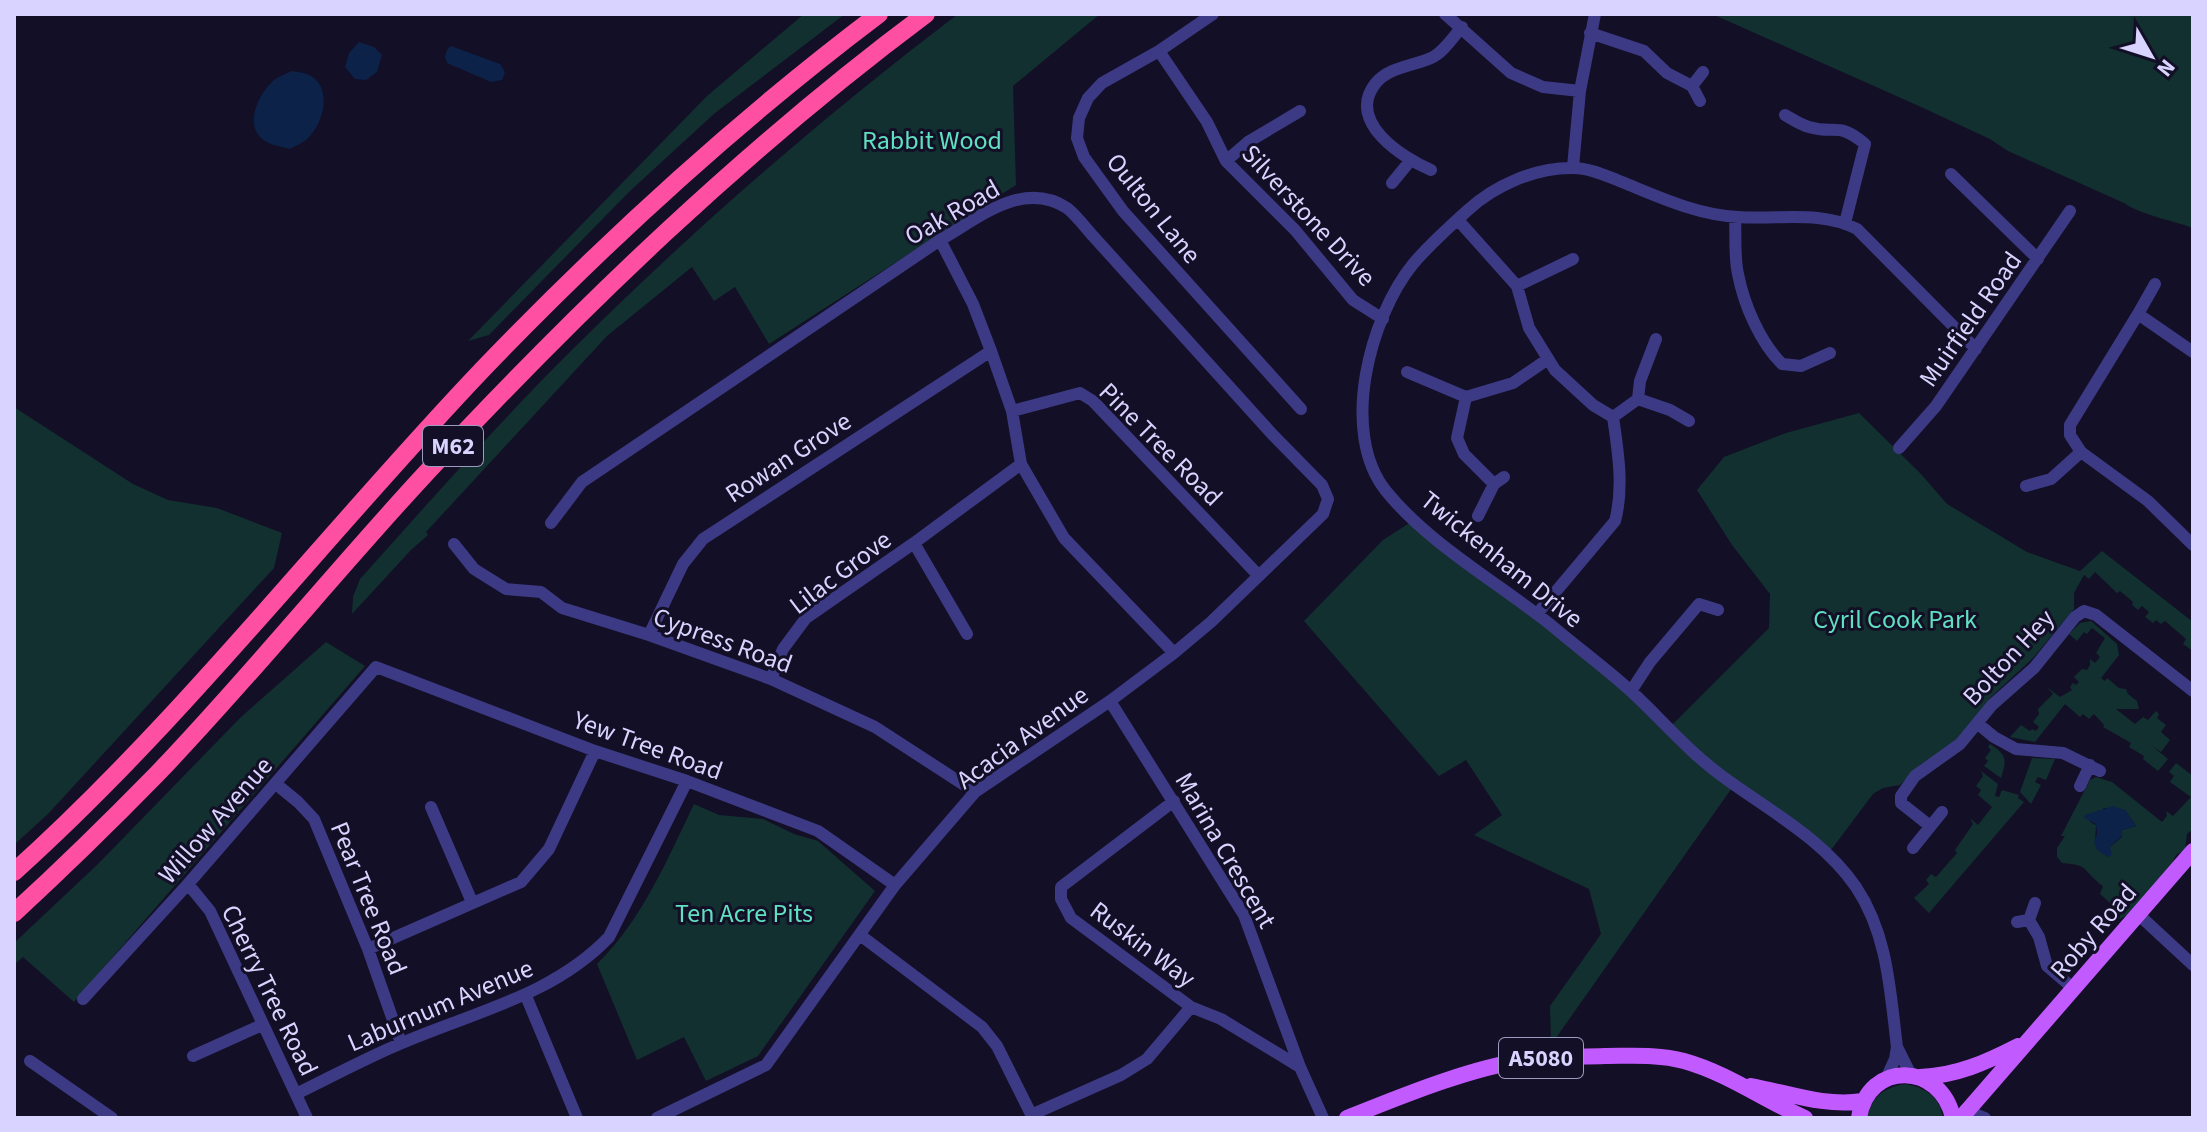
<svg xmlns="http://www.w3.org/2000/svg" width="2207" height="1132" font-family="'Source Sans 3',sans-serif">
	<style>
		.green { fill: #12302f; fill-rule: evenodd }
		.water { fill: #0c2248 }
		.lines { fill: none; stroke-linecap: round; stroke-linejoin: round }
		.minor { stroke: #3d3a85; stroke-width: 12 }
		.major { stroke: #c25bff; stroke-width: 16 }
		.highway { stroke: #ff4fa3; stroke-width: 18 }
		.labels { text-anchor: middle; stroke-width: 6; stroke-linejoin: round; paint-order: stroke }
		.shield { fill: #130f26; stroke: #9e99be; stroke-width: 2 }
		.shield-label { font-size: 24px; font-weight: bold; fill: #d9d4ff }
		.park-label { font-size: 26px; fill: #5fe0c0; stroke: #130f26 }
		.street-label { font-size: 26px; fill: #d9d4ff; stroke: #130f26 }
	</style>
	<rect width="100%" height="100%" fill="#130f26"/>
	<path class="green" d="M804,14H845L715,113L630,191L489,335L468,341L707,96Z
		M958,14H1100L1013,86L1016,185L769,344L735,287L714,301L692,267L607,336L426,532L428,535L411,550L352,614L353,597L360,579C421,511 481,443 544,378C673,247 812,125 958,14Z
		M1712,14H2193V228C2171,220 2141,215 2124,203L2008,151L1990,139L1921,107Z
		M14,407L133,484L168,500L217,508L282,533L274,568L48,814L14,845Z
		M1859,413L1921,474L1947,504L2027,552L2080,571L2102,551L2193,622V651L2183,644L2186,639L2165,621L2161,624L2156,620L2153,623L2145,617L2149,612L2142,606L2138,610L2132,605L2133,602L2120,591L2117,593L2095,572L2089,579L2084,575L2074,593V609L2033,658L1991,697L1955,743L1920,765L1900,785L1883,788L1873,794L1828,854L1734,785L1551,1045L1550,1006L1601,934L1589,889L1474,835L1502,815L1466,760L1439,776L1304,621L1383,540L1414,520L1669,728L1769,628L1770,594L1732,545L1697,490L1724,457L1786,433Z
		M2091,621L2117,644L2119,655L2101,678L2105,681L2107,678L2119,688L2126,689L2128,694L2137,701L2139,709H2116L2135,724L2143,717L2148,720L2156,711L2159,714L2157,718L2166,725L2161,732L2170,740L2161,752L2152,746L2168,759L2158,771L2143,759L2144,756L2129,747L2131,743L2103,727L2104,725L2094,714L2089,719L2083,714L2080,717L2065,704L2035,742L2010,737L2021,725L2030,731L2032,729L2036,731L2039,727L2033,722L2039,714L2038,709L2053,694L2047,687L2060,697L2072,690L2070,687L2073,683L2076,685L2079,682L2074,677L2082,669L2087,670L2090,665V659L2095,663L2100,657L2096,653L2105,638L2092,628L2087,634L2084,632L2077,641L2069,634L2080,623Z
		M326,642L365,666L74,1002L23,957L14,965V943L98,864L241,717Z
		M1990,744C2007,755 2007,760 2001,778L1984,766L1988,761L1985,758L1991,750L1988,747Z
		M2032,758L2055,759L2046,780L2038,777L2035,782L2041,785L2031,804L2020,792Z
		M2176,763L2193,776V829L2187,834L2185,850L2176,855L2172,864L2131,913L2120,919L2116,918L2109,902L2100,894L2103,886C2081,870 2091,865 2062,863L2057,857V848L2065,836H2061L2090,780L2096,777L2112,782L2162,822L2167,816L2166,811L2173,816L2191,797L2170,782L2174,776L2169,772ZM2104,808L2125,810L2136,826L2122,830V837L2110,847L2108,857L2095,845L2096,825L2090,822Z
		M1981,771L1998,784L1995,796L1999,797L2002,790L2019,795L2018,798L2024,802L1929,913L1914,898L1929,884L1926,880L1931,874L1936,877L1957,853L1955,850L1973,824L1970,818L1978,825L1992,807L1978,795L1981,790L1976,786L1983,776Z
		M694,804L719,815L763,819L794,834L818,841L875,891L758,1056L706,1081L684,1037L637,1060L597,964C642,920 667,860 694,804Z
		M1905,1084C1925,1087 1940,1097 1943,1118H1867C1871,1097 1885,1087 1905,1084Z"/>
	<path class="water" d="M359,42L374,47L382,55L377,72L366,80L355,79L345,67L349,53Z
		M451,46L500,64L505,72L502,80L491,82L447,63L445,57L447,50Z
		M292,71C298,72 306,73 311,76C333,89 323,125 307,139C303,143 295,146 290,149C279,146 268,145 260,137C245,121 260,92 274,80C279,76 286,74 292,71Z
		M2113,806L2125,810L2136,826L2122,830V836L2110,847L2112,855L2108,857L2097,850L2094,842L2097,834L2096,824L2084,818L2085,815Z"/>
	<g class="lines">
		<path class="minor" d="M1213,14L1159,51L1102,83L1088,98L1079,118L1077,138L1084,157L1123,211L1301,409
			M1445,14L1511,73L1543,87L1580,91
			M1590,33L1644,51L1667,73L1692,86L1703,72
			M1159,51L1207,122L1226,161L1295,230L1353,300L1383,319
			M1692,86L1700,101
			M1785,115C1792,119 1801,125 1809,127C1835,135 1838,121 1865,144L1845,223
			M1226,161L1248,142L1300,111
			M1573,167L1580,91L1595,14
			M1431,170C1403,158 1346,122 1375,84C1388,67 1413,66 1431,58C1443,53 1453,37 1462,27
			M1951,174L2038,259
			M1392,183L1410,161
			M1735,217C1736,236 1734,256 1738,274C1744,305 1760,342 1782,364L1801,366L1830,353
			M1458,220L1517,286L1529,328L1555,370L1593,405L1613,417C1618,451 1624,488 1615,521L1537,614
			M940,240L973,304L991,351L1012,411L1021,464L1064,538L1174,653
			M1517,286L1573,259
			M2138,314L2155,284
			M1656,339L1640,381L1638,399L1670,410L1689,421
			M1407,372L1466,397L1513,383L1548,359
			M1466,397L1457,438L1464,454L1494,484
			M1012,411L1080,393L1093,401L1259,576
			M1613,417L1638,399
			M1899,448L1936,406L2070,211
			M2081,452L2148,501L2193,545
			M2026,486L2051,479L2081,452L2070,435V425L2138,314L2193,352
			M1478,516L1494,484L1504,477
			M551,523L582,482L940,240C978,219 1022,179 1067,208C1076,215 1085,227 1093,236L1272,434L1322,485L1328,499L1323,514L1211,622L1174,653L1110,701L975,792L895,885L766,1065L657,1118
			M914,543L967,634
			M454,544L474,569L506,589L541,592L562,608L649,635L771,679L875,727L975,792
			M649,635L683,564L703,539L991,351
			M771,679L783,649L806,618L914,543L1021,464
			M1631,691L1650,662L1699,604L1718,610
			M1110,701L1244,915L1300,1067L1323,1118
			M1977,723L1994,737L2016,749L2063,753L2100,771
			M276,784L298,802L314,819L368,949L401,1043
			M2080,786L2090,765
			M1174,801L1061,887V899L1071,918L1191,1007L1221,1019L1300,1067
			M431,807L472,902
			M1930,826L1901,803V796L1915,776L1960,744L1992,705L2034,668L2075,617L2084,611L2096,615L2193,691
			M1913,848L1942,812
			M188,884L210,911L307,1118
			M2139,915L2193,965
			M2029,920L2039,937L2047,966L2074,989
			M2017,922L2029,920L2035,903
			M860,935L982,1027L997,1046L1033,1118
			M368,949L521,882L549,849L595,751
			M526,996L577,1118
			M83,999L188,884L376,667L595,751L687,781L818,831L895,885
			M1897,1047L1911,1075
			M193,1056L262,1025
			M30,1061L112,1118
			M1886,1079L1895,1059L1897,1047C1890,991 1888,935 1856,887C1822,838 1768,810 1722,776C1689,752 1662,720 1633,693C1607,669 1578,648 1551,625C1497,582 1429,544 1386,491C1339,432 1370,317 1413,264C1429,245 1449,227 1468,210C1494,186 1534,168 1571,168C1587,167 1607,176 1622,182C1659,197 1697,215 1738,217C1778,220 1821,210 1857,229L1976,349
			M296,1094C331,1077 366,1058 402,1043C474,1012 554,995 609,937L687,781
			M1965,1110L1985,1118
			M1031,1115L1121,1075L1147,1059L1191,1007"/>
		<path class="major" d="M1920,1077C1956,1076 1987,1062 2018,1046
			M1751,1086C1789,1093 1824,1107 1863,1101
			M1347,1118C1404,1095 1477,1065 1538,1058C1560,1056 1583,1057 1605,1056C1632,1056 1658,1054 1684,1061C1727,1073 1764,1100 1805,1118
			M1859,1118C1868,1060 1941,1062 1953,1118
			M1961,1118L2193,851"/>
		<path class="highway" d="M14,872C184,719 324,536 482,370C605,242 737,121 879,14
			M14,913C63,868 111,821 157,774C251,676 336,570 428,471C582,306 745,149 926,14"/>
	</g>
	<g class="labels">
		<g class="shield">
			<rect x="423" y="426" width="60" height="40" rx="6"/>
			<rect x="1499" y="1038" width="84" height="40" rx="6"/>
		</g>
		<g class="shield-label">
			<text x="453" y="454">M62</text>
			<text x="1541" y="1066">A5080</text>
		</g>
		<g class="park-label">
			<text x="932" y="149">Rabbit Wood</text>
			<text x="1895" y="628">Cyril Cook Park</text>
			<text x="744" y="922">Ten Acre Pits</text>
		</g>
		<g class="street-label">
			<text transform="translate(1154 208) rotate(51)" y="9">Oulton Lane</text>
			<text transform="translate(952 212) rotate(-30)" y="9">Oak Road</text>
			<text transform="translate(1309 215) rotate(47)" y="9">Silverstone Drive</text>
			<text transform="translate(1970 319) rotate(-55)" y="9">Muirfield Road</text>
			<text transform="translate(1161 444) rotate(45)" y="9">Pine Tree Road</text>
			<text transform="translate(788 457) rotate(-33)" y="9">Rowan Grove</text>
			<text transform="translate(1502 559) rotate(39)" y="9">Twickenham Drive</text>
			<text transform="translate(840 572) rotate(-37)" y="9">Lilac Grove</text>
			<text transform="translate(723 640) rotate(20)" y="9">Cypress Road</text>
			<text transform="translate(2008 657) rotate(-47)" y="9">Bolton Hey</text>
			<text transform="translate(1022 737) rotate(-36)" y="9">Acacia Avenue</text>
			<text transform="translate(648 745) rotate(20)" y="9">Yew Tree Road</text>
			<text transform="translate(215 820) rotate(-49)" y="9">Willow Avenue</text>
			<text transform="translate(1226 850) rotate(60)" y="9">Marina Crescent</text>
			<text transform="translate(369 898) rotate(68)" y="9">Pear Tree Road</text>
			<text transform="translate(2093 931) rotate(-49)" y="9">Roby Road</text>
			<text transform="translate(1143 944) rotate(37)" y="9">Ruskin Way</text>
			<text transform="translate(270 990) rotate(64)" y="9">Cherry Tree Road</text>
			<text transform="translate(440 1005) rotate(-23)" y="9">Laburnum Avenue</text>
		</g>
	</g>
	<rect width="2207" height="1132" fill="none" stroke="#d9d4ff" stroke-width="32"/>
	<g transform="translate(2151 56) rotate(129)" stroke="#130f26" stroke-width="6" paint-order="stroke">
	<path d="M0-6L14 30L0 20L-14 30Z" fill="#d9d4ff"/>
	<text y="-12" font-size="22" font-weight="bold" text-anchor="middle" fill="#d9d4ff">N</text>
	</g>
</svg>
